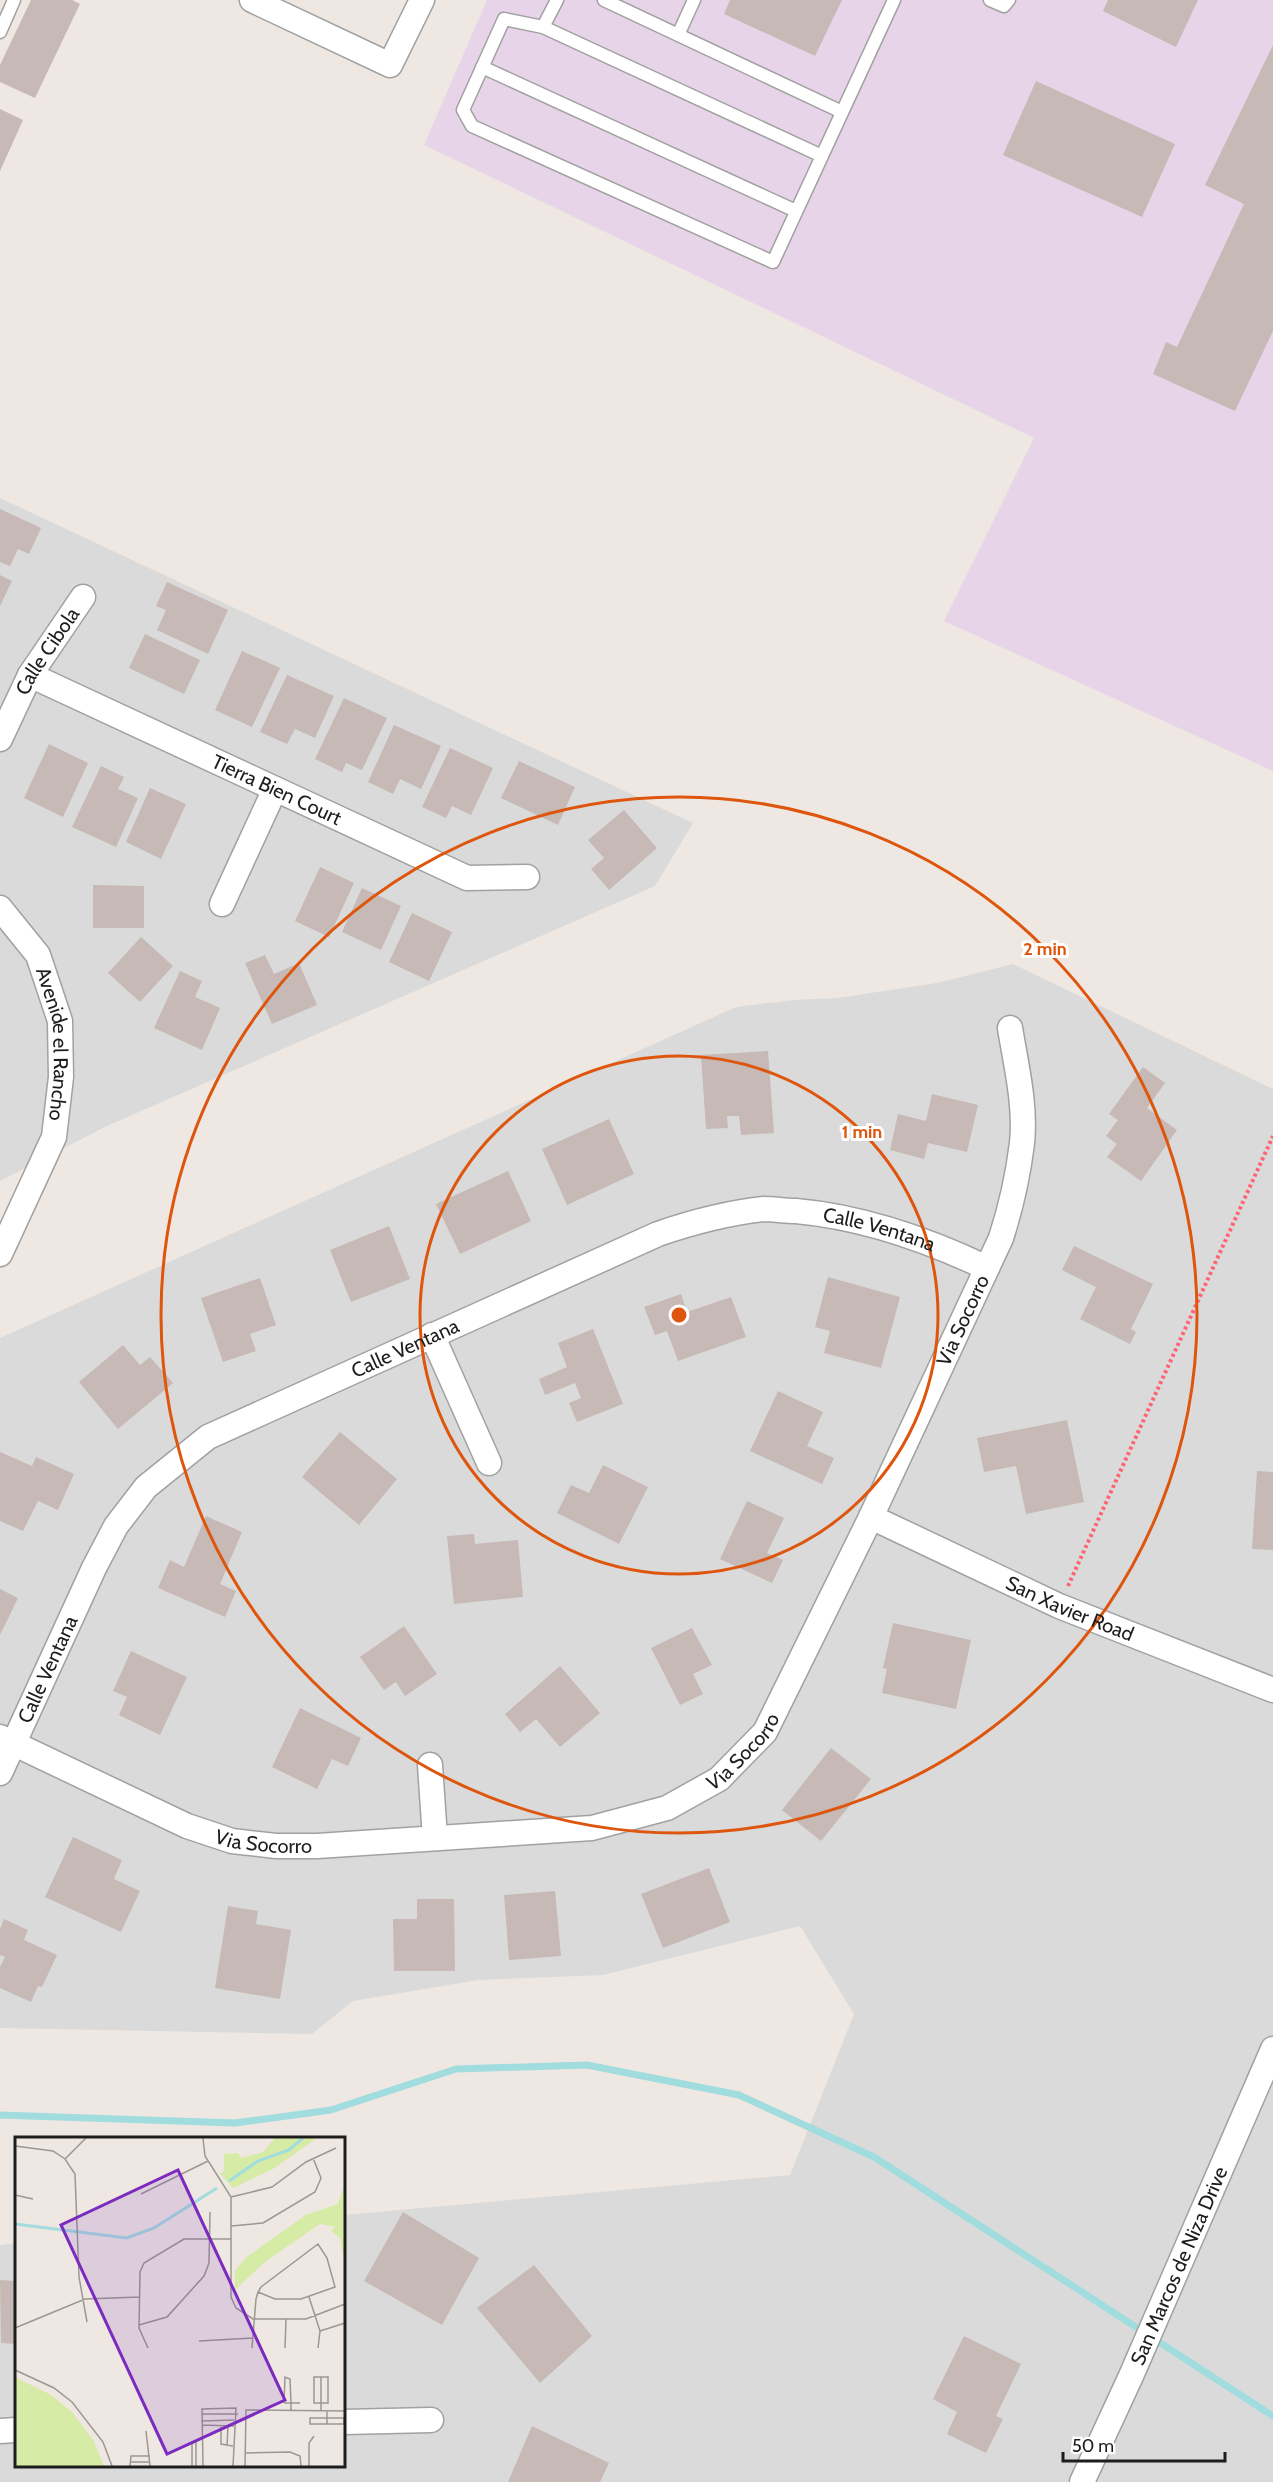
<svg xmlns="http://www.w3.org/2000/svg" width="1273" height="2482" font-family="Cabin,sans-serif">
	<style>
		.residential { fill: #dbdada }
		.industrial { fill: #e8d4e8 }
		.lines { fill: none; stroke-linecap: round; stroke-linejoin: round }
		.stream { stroke: #a1dcde; stroke-width: 7 }
		.building { fill: #c6b9b6 }
		.lane-casing { stroke: #a1a1a1; stroke-width: 15 }
		.street-casing { stroke: #a1a1a1; stroke-width: 27 }
		.path { stroke: #ff6371; stroke-width: 4; stroke-dasharray: 3 3; stroke-linecap: butt }
		.lane { stroke: #fff; stroke-width: 12 }
		.street { stroke: #fff; stroke-width: 24 }
		.ring { fill: none; stroke: #de560d; stroke-width: 3 }
		.labels { text-anchor: middle; stroke-width: 6; stroke-linejoin: round; paint-order: stroke }
		.street-label { font-size: 20px; fill: #1d1d1d; stroke: #fff }
		.inset-river { fill: none; stroke: #a1dcde; stroke-width: 3 }
		.inset-road { fill: none; stroke: #9b9793; stroke-width: 1.5 }
		.view { fill: #7b2cbf; fill-opacity: 0.15; stroke: #7b2cbf; stroke-width: 3 }
		.inset-edge { fill: none; stroke: #1d1d1d; stroke-width: 3 }
		.centre { fill: #de560d; stroke: #fff; stroke-width: 3 }
		.ring-label { font-size: 18px; text-anchor: middle; font-weight: bold; fill: #de560d; stroke: #fff; stroke-width: 6; stroke-linejoin: round; paint-order: stroke }
	</style>
	<rect width="100%" height="100%" fill="#efe8e2"/>
	<path class="residential" d="M0,498L693,823L655,886L107,1126L0,1181Z
		M1013,964L1273,1089V2482H0V2245L16,2243V2466H344V2215L790,2175L854,2014L800,1926L603,1975L478,1980L353,2001L312,2034L0,2028V1338L736,1007L794,1000L837,998L937,983Z"/>
	<path class="industrial" d="M487,0H1273V771L944,621L1034,438L424,145Z"/>
	<g class="lines">
		<path class="stream" d="M0,2115L235,2123L331,2110L456,2069L587,2065L739,2095L874,2157L1273,2416"/>
	</g>
	<path class="building" d="M31,0H72L80,4L35,98L0,82V65Z
		M730,0H842L815,56L724,14Z
		M1108,0H1198L1176,47L1103,11Z
		M1273,45V331L1235,411L1153,374L1166,342L1177,347L1244,204L1205,185Z
		M1036,81L1175,144L1142,217L1003,155Z
		M0,109L23,120L0,171Z
		M0,509L41,528L29,554L18,549L10,566L0,562Z
		M0,575L12,581L0,606Z
		M167,582L228,610L208,654L157,630L166,610L156,606Z
		M145,634L200,660L184,694L129,668Z
		M242,651L280,668L252,727L215,710Z
		M287,675L334,696L315,738L295,729L287,744L260,732Z
		M344,698L387,718L362,770L346,763L342,772L315,759Z
		M394,725L441,746L421,789L400,779L393,794L368,782Z
		M49,744L88,763L63,817L24,798Z
		M450,748L493,768L471,815L452,806L446,818L422,807Z
		M519,761L575,787L558,825L501,798Z
		M101,766L124,777L118,789L138,798L116,847L72,827Z
		M150,788L186,804L161,859L126,842Z
		M624,810L657,848L609,890L591,869L604,858L588,840Z
		M320,867L354,883L329,937L295,921Z
		M93,885L144,886V928H93Z
		M362,888L401,906L381,950L342,932Z
		M412,913L452,932L429,981L389,962Z
		M141,937L173,966L140,1002L108,973Z
		M265,955L274,974L299,963L317,1005L272,1024L245,963Z
		M180,971L202,981L195,997L220,1008L202,1050L154,1028Z
		M768,1051L774,1133L741,1135L739,1116H727L728,1128L706,1129L701,1055Z
		M1143,1067L1165,1083L1147,1108L1177,1130L1141,1181L1107,1157L1117,1144L1106,1136L1118,1120L1109,1114Z
		M932,1094L978,1105L967,1152L928,1143L924,1159L890,1150L898,1114L926,1121Z
		M609,1119L634,1174L567,1205L542,1149Z
		M508,1171L531,1221L460,1254L436,1204Z
		M389,1226L410,1279L351,1302L330,1250Z
		M1074,1246L1153,1284L1131,1329L1136,1332L1130,1344L1080,1319L1096,1287L1062,1270Z
		M828,1277L900,1297L881,1368L824,1353L830,1331L815,1327Z
		M260,1278L276,1325L250,1334L256,1351L223,1362L201,1298Z
		M681,1294L687,1312L731,1297L746,1337L678,1361L667,1331L655,1335L644,1307Z
		M593,1329L623,1404L577,1422L569,1403L581,1398L575,1383L545,1395L539,1379L567,1367L558,1343Z
		M123,1345L140,1365L150,1357L173,1383L118,1429L79,1382Z
		M778,1391L823,1412L807,1446L834,1458L822,1484L750,1451Z
		M1067,1420L1084,1502L1026,1514L1016,1466L984,1472L977,1438Z
		M340,1432L397,1479L359,1525L302,1477Z
		M0,1452L32,1466L36,1457L74,1474L58,1510L38,1501L23,1531L0,1521Z
		M603,1465L648,1487L619,1544L557,1513L571,1485L589,1493Z
		M1257,1471L1273,1472V1550L1252,1549Z
		M747,1501L784,1518L767,1553L783,1560L772,1583L720,1559Z
		M206,1516L242,1532L220,1584L236,1591L225,1617L158,1588L170,1560L184,1567Z
		M474,1534L475,1544L518,1540L523,1597L454,1604L447,1536Z
		M0,1589L18,1598L0,1635Z
		M893,1623L971,1640L956,1709L882,1693L887,1669L883,1668Z
		M404,1626L437,1674L405,1696L396,1682L384,1690L360,1657Z
		M692,1628L712,1665L693,1674L703,1694L680,1705L651,1648Z
		M131,1651L187,1677L160,1735L119,1715L127,1697L113,1691Z
		M560,1666L600,1713L560,1747L536,1719L520,1732L505,1714Z
		M300,1708L361,1738L348,1766L332,1759L317,1789L272,1767Z
		M831,1748L871,1779L821,1841L782,1810Z
		M73,1837L122,1860L114,1879L140,1891L121,1932L45,1897Z
		M709,1868L730,1922L663,1948L641,1894Z
		M555,1891L561,1956L509,1960L504,1895Z
		M417,1899H454L455,1971H394L393,1919H417Z
		M228,1906L258,1911L256,1924L291,1930L280,1999L215,1988Z
		M4,1919L28,1930L24,1940L57,1955L42,1987L38,1986L31,2002L0,1988V1967L5,1957L0,1955V1929Z
		M403,2212L479,2258L442,2325L364,2281Z
		M534,2265L592,2336L540,2383L477,2308Z
		M0,2280L16,2281V2344L1,2343Z
		M964,2336L1021,2364L996,2416L1003,2419L986,2453L947,2434L957,2412L933,2399Z
		M532,2426L609,2463L600,2482H508Z"/>
	<g class="lines">
		<defs>
			<path id="lane" d="M557,0L543,27L504,19L463,110L472,126L773,262L894,0
				M604,0L842,112
				M990,0L1004,6L1009,0
				M543,27L822,156
				M0,32L14,0
				M678,35L694,0
				M482,67L796,211"/>
			<g id="street">
				<path d="M252,0L390,65L422,0"/>
				<path id="s1" d="M30,675L467,878L527,877"/>
				<path id="s2" d="M0,739L30,675L83,597"/>
				<path d="M222,904L275,789"/>
				<path id="s3" d="M0,908L38,955L60,1021L61,1077L54,1137L0,1254"/>
				<path d="M432,1335L489,1463"/>
				<path id="s4" d="M871,1517L1059,1606L1273,1690"/>
				<path id="s5" d="M0,1737L187,1826L232,1841L276,1846H317L592,1828L667,1808L719,1779L765,1732L871,1517L1001,1238C1011,1207 1018,1176 1022,1143C1026,1105 1016,1065 1010,1028"/>
				<path d="M430,1765L435,1838"/>
				<path id="s6" d="M0,1773L94,1568L116,1526L146,1487L208,1437L658,1234C693,1222 727,1213 764,1209C774,1209 785,1211 796,1211C863,1217 926,1239 987,1268"/>
				<path d="M344,2422L431,2420"/>
				<path d="M0,2431L16,2430"/>
				<path id="s7" d="M1082,2482L1131,2376L1273,2049"/>
			</g>
		</defs>
		<use href="#lane" class="lane-casing"/>
		<use href="#street" class="street-casing"/>
		<path class="path" d="M1068,1586L1273,1136"/>
		<use href="#lane" class="lane"/>
		<use href="#street" class="street"/>
	</g>
	<g class="ring">
		<circle cx="679" cy="1315" r="259"/>
		<circle cx="679" cy="1315" r="518"/>
	</g>
	<g class="labels">
		<g class="street-label">
			<text dy="7" stroke="none"><textPath href="#s2" startOffset="100">Calle Cibola</textPath></text>
			<text dy="7" stroke="none"><textPath href="#s1" startOffset="272">Tierra Bien Court</textPath></text>
			<text dy="7" stroke="none"><textPath href="#s3" startOffset="152">Avenide el Rancho</textPath></text>
			<text dy="7" stroke="none"><textPath href="#s6" startOffset="1122">Calle Ventana</textPath></text>
			<text dy="7" stroke="none"><textPath href="#s5" startOffset="1275">Via Socorro</textPath></text>
			<text dy="7" stroke="none"><textPath href="#s6" startOffset="618">Calle Ventana</textPath></text>
			<text dy="7" stroke="none"><textPath href="#s4" startOffset="219">San Xavier Road</textPath></text>
			<text dy="7" stroke="none"><textPath href="#s6" startOffset="114">Calle Ventana</textPath></text>
			<text dy="7" stroke="none"><textPath href="#s5" startOffset="789">Via Socorro</textPath></text>
			<text dy="7" stroke="none"><textPath href="#s5" startOffset="286">Via Socorro</textPath></text>
			<text dy="7" stroke="none"><textPath href="#s7" startOffset="237">San Marcos de Niza Drive</textPath></text>
		</g>
	</g>
	<g transform="translate(15 2137)">
		<rect width="330" height="330" fill="#efe8e2"/>
		<path d="M260,1H302L258,32L218,51L205,37L209,34V17L223,16L226,21L248,15ZM330,46V129L325,101L316,94L320,90L305,87L251,124L220,153V133L233,119L291,78L323,67ZM0,240L36,258L57,275L78,303L89,329H0Z" fill="#d5eba6"/>
		<path class="inset-river" d="M214,44L243,24L274,13L288,1M0,87L112,101L139,91L202,51"/>
		<path class="inset-road" d="M188,1L190,19L216,60V160L221,171L238,182H291L330,167M0,9L38,14L50,22L60,37L64,140L72,185M50,22L71,1M126,57L193,24M0,58L18,62M216,60L257,50L291,25L321,11M216,89L248,86L300,55L306,41L298,21M294,160L305,194L303,211M124,188L152,180L189,139L194,126L195,75M0,191L70,162L124,160M305,194L330,186M184,204L238,201M133,211L124,191L125,135L129,126L169,102H216M237,211L241,162L243,155L246,150L303,107L312,121L320,150L286,162H260L243,155M270,211L271,182M0,233L39,251L57,265L88,305L97,329M306,240H299V266H313V240H306V274M276,274V266L275,242L270,240L269,265L270,266H285M312,274V287H295V281H329V287H312M187,277H223M187,284L219,283M187,288L219,289M206,289V307L218,309M131,294L135,329M212,309L213,289M231,316L275,315L285,319L286,329M115,325H135M115,329L116,319H135M177,329V306L181,305V329M188,329L187,272L221,271L218,329M230,329L231,273L330,274M294,329V306L299,299"/>
		<path class="view" d="M163,33L270,263L152,317L46,88Z"/>
		<rect width="330" height="330" class="inset-edge"/>
	</g>
	<circle cx="679" cy="1315" r="9" class="centre"/>
	<g class="ring-label">
		<text x="1045" y="955">2 min</text>
		<text x="862" y="1138">1 min</text>
	</g>
	<path d="M1063 2452v9h162v-9" fill="none" stroke="#1d1d1d" stroke-width="3"/>
	<text x="1072" y="2452" font-size="18" fill="#1d1d1d" stroke="#ffffff" stroke-width="4.5" paint-order="stroke">50 m</text>
</svg>
